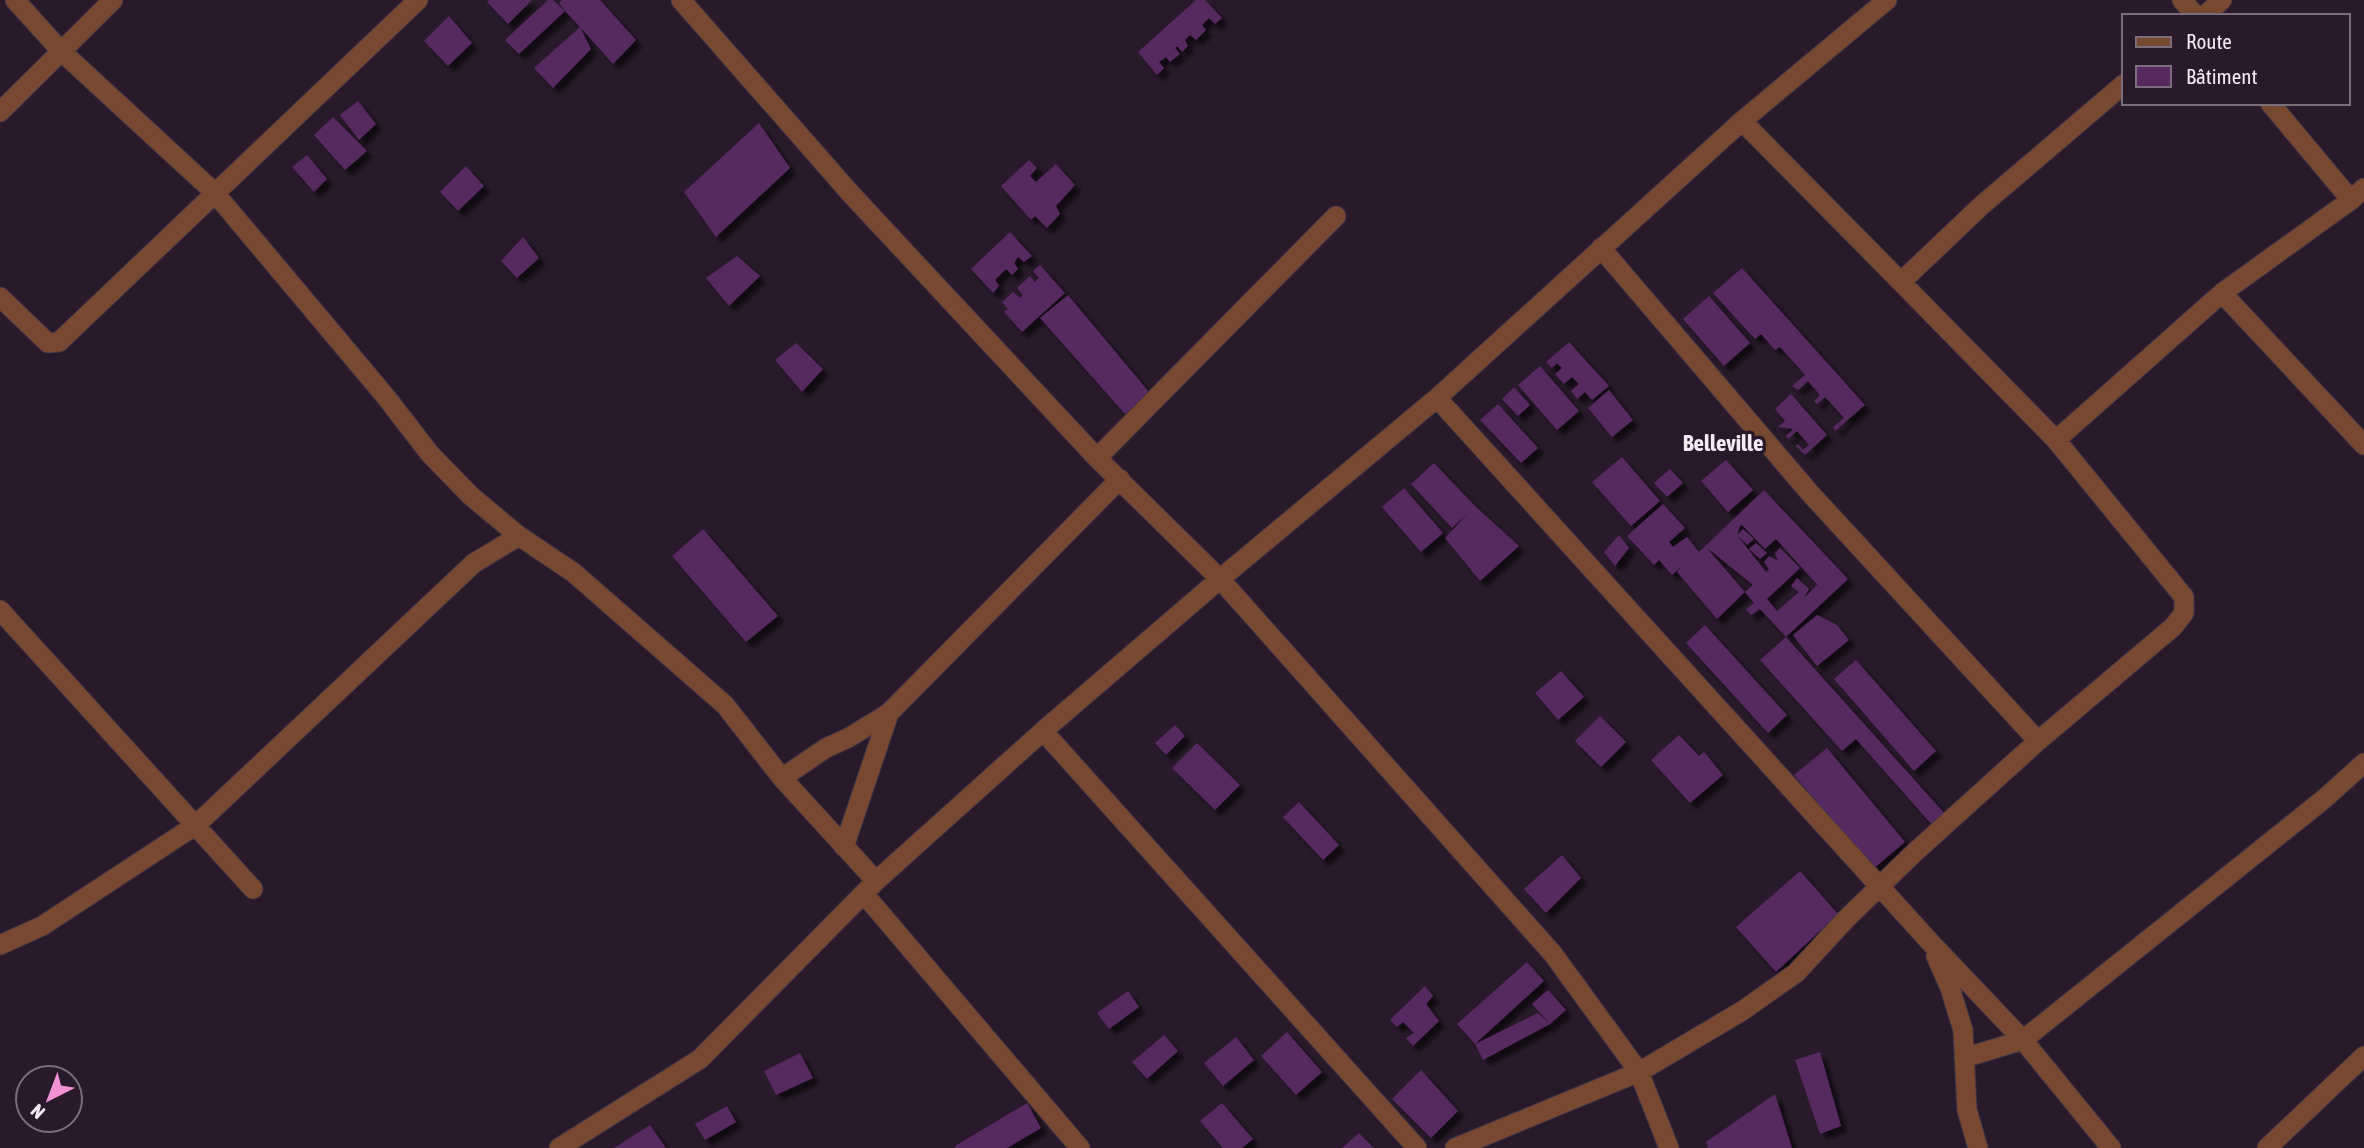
<svg xmlns="http://www.w3.org/2000/svg" width="2364" height="1148" font-family="'Asap Condensed',sans-serif">
	<style>
		.building { fill: #572960; fill-rule: evenodd; filter: url(#shadow) }
		.lines { fill: none; stroke-linecap: round; stroke-linejoin: round }
		.street-casing { stroke: #453746; stroke-width: 21 }
		.street { stroke: #784831; stroke-width: 19 }
		.labels { text-anchor: middle; stroke-width: 7; stroke-linejoin: round; paint-order: stroke }
		.neighbourhood-label { font-size: 23px; font-weight: bold; fill: #f4ebf5; stroke: #281a2a }
	</style>
	<defs>
		<filter id="shadow"><feDropShadow dx="6" dy="6" stdDeviation="2" flood-color="#0009"/></filter>
	</defs>
	<rect width="100%" height="100%" fill="#281a2a"/>
	<path class="building" d="M489,0H532L508,24L487,2Z
		M548,0H553L565,11L559,3L562,0H600L636,40L613,64L580,27L591,49L553,88L534,68L580,27L565,11L519,54L505,40Z
		M1196,0H1205L1222,18L1215,24L1209,18L1202,25L1206,30L1196,40L1190,35L1185,40L1188,46L1182,52L1177,46L1175,48L1180,54L1170,62L1166,57L1159,62L1164,68L1157,75L1138,52Z
		M449,16L472,43L448,66L424,41Z
		M358,101L376,124L359,140L340,115Z
		M333,117L367,151L345,170L314,135Z
		M759,123L790,168L716,237L684,192Z
		M307,155L327,179L314,192L292,167Z
		M1029,160L1037,168L1030,176L1036,182L1056,164L1075,185L1056,206L1060,214L1047,228L1035,216L1031,220L1001,186Z
		M466,166L484,186L458,211L440,192Z
		M1010,232L1032,256L1024,262L1018,257L1014,263L1018,269L1012,275L1006,269L995,280L999,286L993,293L971,269Z
		M523,237L539,258L517,278L501,261Z
		M737,256L760,276L729,306L706,278Z
		M1040,265L1065,293L1022,332L1004,312L1008,309L1002,302L1013,292L1020,298L1023,295L1017,288L1030,276L1035,282L1039,278L1033,271Z
		M1742,268L1865,405L1835,431L1833,427L1844,418L1837,410L1825,397L1817,404L1814,401L1820,395L1808,381L1798,390L1792,386L1805,375L1780,347L1775,350L1761,334L1755,339L1713,293Z
		M1068,295L1149,392L1125,414L1040,318Z
		M1709,296L1750,343L1724,366L1683,319Z
		M1569,342L1609,386L1592,400L1585,392L1577,399L1571,391L1579,384L1572,377L1564,384L1555,374L1562,368L1557,363L1552,368L1546,362Z
		M796,343L823,369L802,392L775,360Z
		M1540,366L1579,411L1557,430L1518,385Z
		M1514,387L1530,405L1518,416L1502,399Z
		M1609,390L1633,420L1612,437L1588,408Z
		M1791,394L1827,435L1805,455L1796,446L1798,444L1803,450L1809,445L1797,431L1788,439L1786,436L1793,429L1778,427L1785,421L1775,409Z
		M1498,404L1538,448L1521,463L1480,420Z
		M1622,457L1660,501L1631,526L1592,482Z
		M1726,460L1753,490L1728,512L1701,481Z
		M1434,463L1475,506L1519,546L1480,581L1445,538L1469,512L1452,528L1411,484Z
		M1670,469L1683,483L1667,497L1654,483Z
		M1404,488L1443,533L1421,552L1382,507Z
		M1764,490L1848,579L1786,637L1760,609L1751,615L1746,609L1754,603L1745,592L1753,585L1706,547L1745,592L1717,619L1677,572L1682,566L1672,575L1659,560L1654,565L1627,536L1663,504L1685,528L1669,542L1673,547L1687,537L1699,552ZM1741,524L1765,549L1776,539L1822,590L1817,585L1804,598L1809,589L1797,578L1791,586L1799,592L1777,611L1767,599L1800,568L1780,548L1775,553L1778,561L1769,556L1764,562L1769,569L1766,572L1737,535L1747,545L1754,539L1743,529L1737,535Z
		M703,529L778,616L746,642L672,556Z
		M1619,535L1629,548L1615,566L1604,552Z
		M1756,543L1767,553L1760,559L1749,549Z
		M1817,615L1837,625L1849,640L1817,666L1793,635Z
		M1705,625L1787,715L1768,733L1686,643Z
		M1786,637L1946,815L1933,826L1856,739L1842,751L1760,660Z
		M1856,660L1936,751L1914,771L1834,679Z
		M1561,671L1584,697L1558,720L1535,693Z
		M1600,716L1626,742L1601,767L1575,741Z
		M1175,725L1185,736L1166,755L1155,743Z
		M1679,735L1699,756L1704,752L1723,775L1690,803L1651,760Z
		M1197,743L1240,785L1215,810L1172,768Z
		M1827,748L1905,842L1873,869L1794,775Z
		M1299,802L1339,845L1323,860L1283,817Z
		M1562,855L1581,878L1546,913L1524,889Z
		M1800,871L1838,914L1776,972L1736,927Z
		M1527,962L1544,981L1475,1044L1457,1024Z
		M1425,986L1433,996L1426,1004L1439,1021L1413,1046L1406,1038L1414,1033L1403,1022L1397,1027L1390,1020Z
		M1548,990L1566,1010L1550,1024L1483,1060L1475,1044L1538,1013L1550,1024L1532,1004Z
		M1128,991L1139,1007L1109,1029L1097,1013Z
		M1287,1032L1322,1072L1296,1095L1261,1056Z
		M1164,1035L1178,1051L1147,1079L1132,1062Z
		M1236,1037L1254,1060L1223,1086L1204,1063Z
		M1820,1052L1841,1126L1820,1134L1795,1060Z
		M800,1053L813,1078L776,1095L764,1071Z
		M1421,1070L1458,1111L1431,1138L1392,1099Z
		M1775,1094L1792,1148H1708L1706,1142Z
		M1027,1103L1041,1128L1007,1148H956L955,1146Z
		M1222,1103L1253,1139L1242,1148H1223L1200,1121Z
		M727,1106L736,1122L705,1140L695,1124Z
		M650,1125L666,1148H614Z
		M1359,1133L1374,1148H1342Z"/>
	<g class="lines">
		<defs>
			<path id="street" d="M15,0L61,51L214,192L386,397L430,454L471,496L519,536L574,573L725,705L782,778L876,881
				M681,0L851,194L1097,458L1220,579L1553,954L1639,1072L1669,1148
				M2182,0L2196,16
				M2204,16L2222,0
				M2270,103L2351,200
				M0,112L113,0
				M1742,121L1901,282L1982,205L2124,84
				M1601,248L1809,492L2038,741
				M2222,293L2364,445
				M0,297L48,343L59,342L418,0
				M1437,398L1930,942L2023,1040L2111,1148
				M2056,440L2222,293L2351,200L2364,188
				M1097,458L1336,216
				M0,610L253,889
				M1043,731L1417,1148
				M782,778L826,748L848,738L889,713
				M844,847L889,713L1120,479
				M864,894L1080,1148
				M0,945L42,926L196,825L474,563L519,536
				M1936,956L1950,988L1963,1030L1967,1110L1978,1148
				M1964,1058L2023,1040L2324,799L2364,763
				M559,1148L700,1059L876,881L1043,731L1220,579L1437,398L1742,121L1887,0
				M1455,1148L1639,1072L1742,1011L1796,973L1845,920L1914,853L2038,741L2173,627L2184,613V597L2056,440L1901,282
				M2267,1148L2364,1056"/>
		</defs>
		<use href="#street" class="street-casing"/>
		<use href="#street" class="street"/>
	</g>
	<g class="labels">
		<g class="neighbourhood-label">
			<text x="1723" y="451">Belleville</text>
		</g>
	</g>
	<rect x="2122" y="14" width="228" height="91" fill="#281a2a" stroke="#7a6e7b" stroke-width="2"/>
	<rect x="2136" y="37" width="35" height="10" fill="#784831" stroke="#7a6e7b" stroke-width="2"/>
	<text x="2186" y="49" font-size="21" fill="#f4ebf5">Route</text>
	<rect x="2136" y="66" width="35" height="21" fill="#572960" stroke="#7a6e7b" stroke-width="2"/>
	<text x="2186" y="84" font-size="21" fill="#f4ebf5">Bâtiment</text>
	<g transform="translate(49 1099) rotate(222)"><circle r="33" fill="#281a2a" stroke="#7a6e7b" stroke-width="2"/>
	<path d="M0-5L12 26L0 18L-12 26Z" fill="#f391d5"/>
	<text y="-10" font-size="19" font-weight="bold" text-anchor="middle" fill="#f4ebf5">N</text>
	</g>
</svg>
